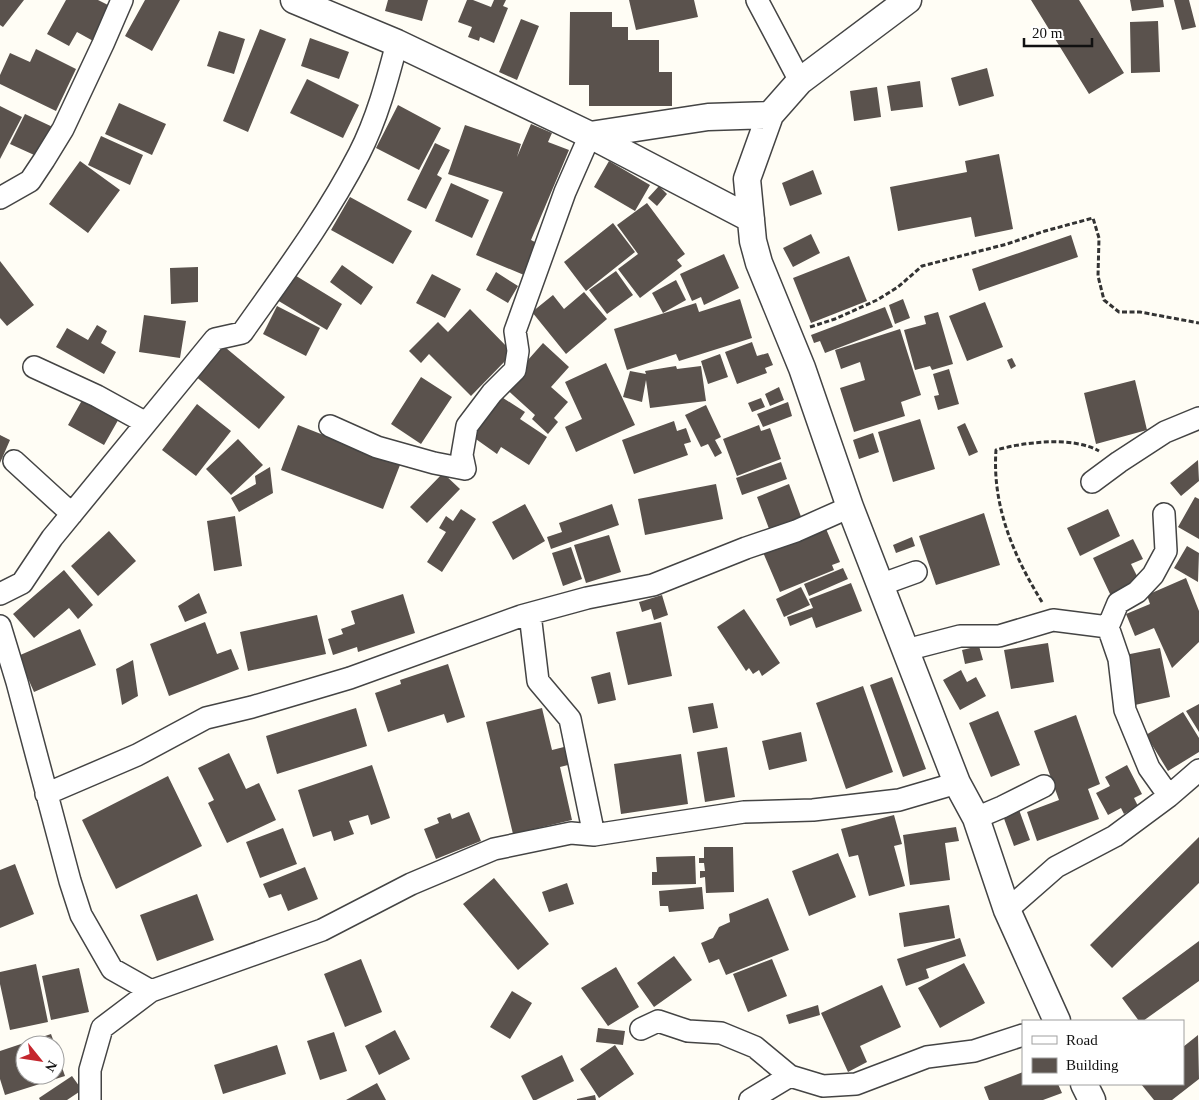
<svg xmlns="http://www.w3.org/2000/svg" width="1199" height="1100" font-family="'Times New Roman',serif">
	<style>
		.building { fill: #5a524d }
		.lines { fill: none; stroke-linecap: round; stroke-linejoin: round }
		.minor-casing { stroke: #444; stroke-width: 24 }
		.tertiary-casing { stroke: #444; stroke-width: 29 }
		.path { stroke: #333; stroke-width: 3; stroke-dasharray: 5 2.5; stroke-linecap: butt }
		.minor { stroke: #fff; stroke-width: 21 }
		.tertiary { stroke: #fff; stroke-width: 26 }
	</style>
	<rect width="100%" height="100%" fill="#fffdf5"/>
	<path class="building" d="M0,0H24L3,27L0,25Z
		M66,0H98L114,8L95,42L77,32L69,46L47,34Z
		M145,0H180L152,51L125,36Z
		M388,0H428L422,21L385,11Z
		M467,0H473L491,7L494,0H506L503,6L508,8L494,43L480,37L479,41L468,37L472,27L458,22Z
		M629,0H694L698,17L636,30Z
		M1031,0H1079L1124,73L1089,94Z
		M1130,0H1163L1164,7L1132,11Z
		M1174,0H1189L1196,27L1182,30Z
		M570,12H612V27H628V40H659V72H672V106H589V85H569Z
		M521,19L539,26L517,80L499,72Z
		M1158,21L1160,72L1131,73L1130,22Z
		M260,29L286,39L248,132L223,121Z
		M219,31L245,39L234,74L207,66Z
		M310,38L349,52L339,79L301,66Z
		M36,49L76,69L56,111L0,84V75L10,53L30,62Z
		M987,68L994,96L959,106L951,78Z
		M307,79L359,105L343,138L290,113Z
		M920,81L923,107L891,111L887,86Z
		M877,87L881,117L854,121L850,91Z
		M119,103L166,124L152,155L105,134Z
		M398,105L441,128L419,170L376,148Z
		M0,106L22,117L0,159Z
		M25,114L57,129L43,159L10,144Z
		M531,124L552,133L548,142L569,150L531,240L537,243L524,275L476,255L503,192L448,174L465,125L521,144L517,157Z
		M101,136L143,155L130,185L88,165Z
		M435,143L450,150L437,175L442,178L426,209L407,200Z
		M999,154L1013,229L975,237L971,217L898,231L890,187L967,172L965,161Z
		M80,161L120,190L88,233L49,204Z
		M609,161L650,185L635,211L594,187Z
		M813,170L822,194L790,206L782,183Z
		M451,183L489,200L472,238L435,221Z
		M659,186L667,194L657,206L648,198Z
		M350,197L412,231L393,264L331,230Z
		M647,203L685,254L677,260L682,266L640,298L618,269L638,254L617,225Z
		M613,223L635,252L586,291L564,262Z
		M811,234L820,253L793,267L783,248Z
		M1071,235L1078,257L979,291L972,269Z
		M724,254L739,288L704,305L701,297L692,301L680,274Z
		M849,256L867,301L811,323L793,278Z
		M0,261L34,305L7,326L0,318Z
		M342,265L373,287L361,305L330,282Z
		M198,267V302L171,304L170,268Z
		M616,271L633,295L607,314L589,290Z
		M496,272L518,286L508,303L486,290Z
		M293,274L342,304L327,330L277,300Z
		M432,274L461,289L445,318L416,303Z
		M676,280L686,300L663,313L652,293Z
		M584,292L607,319L566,354L532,312L553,295L564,309Z
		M740,299L752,338L679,361L676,354L627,370L614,329L696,303L699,312Z
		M903,299L910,318L895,324L889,305Z
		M985,302L1003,347L967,361L949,316Z
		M277,306L320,328L306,356L263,334Z
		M885,307L893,327L825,353L820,341L814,343L811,335Z
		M470,309L513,353L471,396L429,354L421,363L409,351L438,322L448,332Z
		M938,312L953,364L932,370L930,366L915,370L904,330L926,324L924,316Z
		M144,315L186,321L180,358L139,352Z
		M97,325L107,331L101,343L116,352L104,374L56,347L67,328L88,340Z
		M900,329L921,395L901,402L905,416L854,432L840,388L865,380L860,362L841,369L835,350Z
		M752,342L757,356L768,353L773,365L765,368L767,373L737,384L725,352Z
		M220,343L285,397L259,429L194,375Z
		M543,343L569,367L551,387L568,402L554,418L558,422L548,434L532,419L535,415L504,387Z
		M720,354L728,377L708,384L701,361Z
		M1012,358L1016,366L1011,369L1007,360Z
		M606,363L635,425L576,452L565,427L582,419L565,382Z
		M676,366L677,369L701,366L706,401L650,408L646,380L642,402L623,397L630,371L646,374L645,371Z
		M949,369L959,404L938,410L934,396L939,395L933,374Z
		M421,377L452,397L421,444L391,424Z
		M1135,380L1147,430L1096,444L1084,393Z
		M779,387L784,400L770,406L765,394Z
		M85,395L121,415L104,445L68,425Z
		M500,396L525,412L520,419L547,437L529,465L501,447L497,454L473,437Z
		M761,398L765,407L752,412L748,403Z
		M788,402L792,416L763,427L757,414Z
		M197,404L231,431L196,476L162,450Z
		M706,405L721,437L715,440L722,453L715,457L708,444L701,447L685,415Z
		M920,419L935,469L893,482L878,432Z
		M674,421L677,431L686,428L691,442L684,444L688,455L634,474L622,440Z
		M965,423L978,452L969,456L957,427Z
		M298,425L400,465L383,509L281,470Z
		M759,425L761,431L770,428L781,459L737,476L723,439Z
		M873,433L879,452L859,459L853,440Z
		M0,435L10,440L0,463Z
		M238,439L263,465L231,495L206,469Z
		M1198,460L1199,481L1181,496L1170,483Z
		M781,462L787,479L742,495L736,478Z
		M270,467L273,493L239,512L231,498L256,484L255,476Z
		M443,473L460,489L427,523L410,507Z
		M716,484L723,519L645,535L638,499Z
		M789,484L803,522L771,534L757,497Z
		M1195,497L1199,499V539L1178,527Z
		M525,504L545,541L513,560L492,522Z
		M612,504L619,525L551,549L547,537L562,532L559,523Z
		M461,509L476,519L442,572L427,562L446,532L439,528L446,516L453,521Z
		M1108,509L1120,536L1080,556L1067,528Z
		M984,513L1000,565L936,585L919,536Z
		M235,516L242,566L214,571L207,521Z
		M824,524L840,562L832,565L834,570L780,592L762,550Z
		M109,531L136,561L98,596L71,566Z
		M609,535L621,572L586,583L574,545Z
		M912,537L915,546L896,553L893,545Z
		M1133,539L1143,559L1131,564L1140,582L1111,596L1093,558Z
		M1187,546L1199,553L1198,582L1174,568Z
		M571,547L582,579L563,586L552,553Z
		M843,568L848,579L809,596L804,584Z
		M64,570L93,605L78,619L69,608L34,638L13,614Z
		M1186,578L1199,611V642L1172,668L1154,628L1135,636L1126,614L1150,604L1147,595Z
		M851,583L862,611L816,628L812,617L790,626L787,617L813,608L809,599Z
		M801,587L810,605L784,617L776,599Z
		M199,593L207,613L185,622L178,606Z
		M403,594L415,633L358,652L357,647L333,655L328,639L343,634L341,629L355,624L351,611Z
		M662,595L668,615L654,620L651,609L642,612L639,602Z
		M744,609L780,663L762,676L759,670L753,674L749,668L746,671L717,627Z
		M317,615L326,654L248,671L240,632Z
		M205,622L217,654L231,649L239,669L169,696L150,644Z
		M661,622L672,676L628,685L616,632Z
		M80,629L96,665L34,692L18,656Z
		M1048,643L1054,682L1011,689L1004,650Z
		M979,646L983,660L965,664L962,650Z
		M1160,648L1170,697L1135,705L1125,655Z
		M133,660L138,696L122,705L116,669Z
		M448,664L465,717L447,723L444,714L388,732L375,693L401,684L400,680Z
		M961,670L967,682L976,677L986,696L960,710L943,680Z
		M610,672L616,700L598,704L591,677Z
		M892,677L926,769L903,777L870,685Z
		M863,686L893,772L846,789L816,703Z
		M713,703L718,728L693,733L688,707Z
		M1199,704V732L1186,711Z
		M356,708L367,746L277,774L266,736Z
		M542,708L552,750L564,747L570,755L568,765L560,767L572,820L513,834L486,722Z
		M998,711L1020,765L991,777L969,723Z
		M1183,712L1199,738V752L1168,771L1146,735Z
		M1076,715L1100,784L1088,789L1099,819L1037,841L1027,812L1059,800L1034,731Z
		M801,732L807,761L769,770L762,741Z
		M727,747L735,797L705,802L697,752Z
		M229,753L246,789L259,783L276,820L227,843L208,803L214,800L198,768Z
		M681,754L688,804L621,814L614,764Z
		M372,765L390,818L371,825L368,815L349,821L354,834L334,841L331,831L313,837L298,790Z
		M1127,765L1142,794L1134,798L1138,806L1124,814L1121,808L1108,815L1096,793L1110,786L1105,777Z
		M168,776L202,846L116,889L82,820Z
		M1018,807L1030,840L1014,846L1002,813Z
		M469,812L481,841L436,859L424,829L439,823L437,818L450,813L452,819Z
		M894,815L902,844L894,846L905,886L869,896L858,855L849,857L841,829Z
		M956,827L959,841L945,843L950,880L910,885L903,835Z
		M283,828L297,864L260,878L246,842Z
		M1199,837V883L1112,968L1090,945Z
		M704,847H733L734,892L706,893L705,877L700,878V871H705L704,863H699V858H704Z
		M838,853L856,897L809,916L792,871Z
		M695,856L696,884L652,885V872H657L656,857Z
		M15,864L34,914L0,928V870Z
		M305,867L318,899L288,911L281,894L269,898L263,884Z
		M494,878L549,944L518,970L463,904Z
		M567,883L574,904L549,912L542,892Z
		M702,887L704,909L669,912L668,906H660L659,891Z
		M197,894L214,940L157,961L140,915Z
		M768,898L789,950L726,975L719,959L709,963L701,943L713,938L719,927L730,922L729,914Z
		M949,905L955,938L904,947L899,913Z
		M960,938L966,956L926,969L929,978L906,986L897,959Z
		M1199,941V981L1143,1021H1139L1122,998Z
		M674,956L692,980L654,1007L637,983Z
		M361,959L382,1012L345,1027L324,974Z
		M772,959L787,996L748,1012L733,974Z
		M964,963L985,1003L940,1028L918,988Z
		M36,964L48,1022L10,1030L0,984V972Z
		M616,967L639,1007L608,1026L581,988Z
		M79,968L89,1012L51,1020L42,976Z
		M882,985L901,1027L860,1046L867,1062L848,1072L821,1013Z
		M512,991L532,1003L510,1039L490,1027Z
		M818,1005L820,1015L789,1024L786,1015Z
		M598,1028L625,1031L623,1045L596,1042Z
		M395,1030L410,1059L379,1075L365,1046Z
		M334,1032L347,1071L320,1080L307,1041Z
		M51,1034L55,1045H25V1075H55V1047L65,1076L5,1095L0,1079V1051Z
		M1198,1035L1199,1079L1172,1100H1154L1141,1084H1183V1047Z
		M277,1045L286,1074L223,1094L214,1065Z
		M615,1045L634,1074L599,1098L580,1069Z
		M562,1055L574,1081L536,1100H533L521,1076Z
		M1023,1072V1084H1058L1062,1093L1043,1100H989L984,1087Z
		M72,1076L82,1090L67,1100H40L39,1098Z
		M377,1083L386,1100H346Z
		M595,1095L596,1100H577V1099Z"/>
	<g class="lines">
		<defs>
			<path id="minor" d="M757,0L800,81
				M0,198L30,181L44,160L63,129L103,44L122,0
				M34,367L97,396L146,423
				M330,426L377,447L434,463L465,469L462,455L467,426L492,393L515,370L518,351L515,331L565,192L590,135
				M14,461L72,514
				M1092,482L1119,462L1165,432L1199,418
				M880,585L916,572
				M0,594L22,583L52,538L215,339L242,333C283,275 326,218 359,154C377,119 387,81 397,43
				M530,614L538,681L570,719L594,835
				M0,626L17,682L70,881L81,915L112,969L151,991
				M1108,627L1118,603L1137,592L1153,575L1166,551L1164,514
				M906,650L960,636H999L1053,620L1108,627L1119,659L1125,710L1149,768L1169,796
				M46,794L137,755L206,718L252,707L350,678L521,616L587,598L653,585L746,548L796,531L850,507
				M976,818L1002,807L1044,786
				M1007,910L1056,867L1115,836L1169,796L1199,770
				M641,1029L658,1021L688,1031L721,1033L755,1047L790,1076L823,1086L856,1084L927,1057L974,1051L1023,1035
				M90,1100V1070L102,1028L151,991L322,930L411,884L494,849L571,833L594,835L744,812L813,810L899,800L957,783
				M750,1100L790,1076"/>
			<path id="tertiary" d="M294,0L397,43L590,135L751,219
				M908,0L800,81L770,115L747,179L753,241L759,263L802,368L850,507L957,783L976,818L1007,910L1057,1021
				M590,135L708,117L770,115
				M1084,1084L1092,1100"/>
		</defs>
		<use href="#minor" class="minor-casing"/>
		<use href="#tertiary" class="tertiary-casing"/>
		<path class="path" d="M810,327L835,319L877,300L898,287L922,266L1007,244L1045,231L1093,218L1099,238L1098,276L1104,300L1119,312H1140L1199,323
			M1042,602C1013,555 992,505 996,450C1025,442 1072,436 1099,451"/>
		<use href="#minor" class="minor"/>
		<use href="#tertiary" class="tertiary"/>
	</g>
	<rect x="1022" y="1020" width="162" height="65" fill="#ffffff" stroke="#a0a0a0"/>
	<rect x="1032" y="1036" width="25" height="8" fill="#ffffff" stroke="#a0a0a0"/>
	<text x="1066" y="1045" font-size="15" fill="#111111">Road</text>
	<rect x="1032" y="1058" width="25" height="15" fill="#5a524d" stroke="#a0a0a0"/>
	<text x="1066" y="1070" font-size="15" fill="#111111">Building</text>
	<g transform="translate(40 1060) rotate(120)"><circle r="24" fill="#ffffff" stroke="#a0a0a0"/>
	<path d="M0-4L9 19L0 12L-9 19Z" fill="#c4262e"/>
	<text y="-8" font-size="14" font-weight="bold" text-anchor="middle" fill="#111111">N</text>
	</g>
	<path d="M1024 38v8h68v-8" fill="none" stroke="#111111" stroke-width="2.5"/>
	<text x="1032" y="38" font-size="15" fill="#111111" stroke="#ffffff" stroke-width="4" paint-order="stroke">20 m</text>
</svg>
